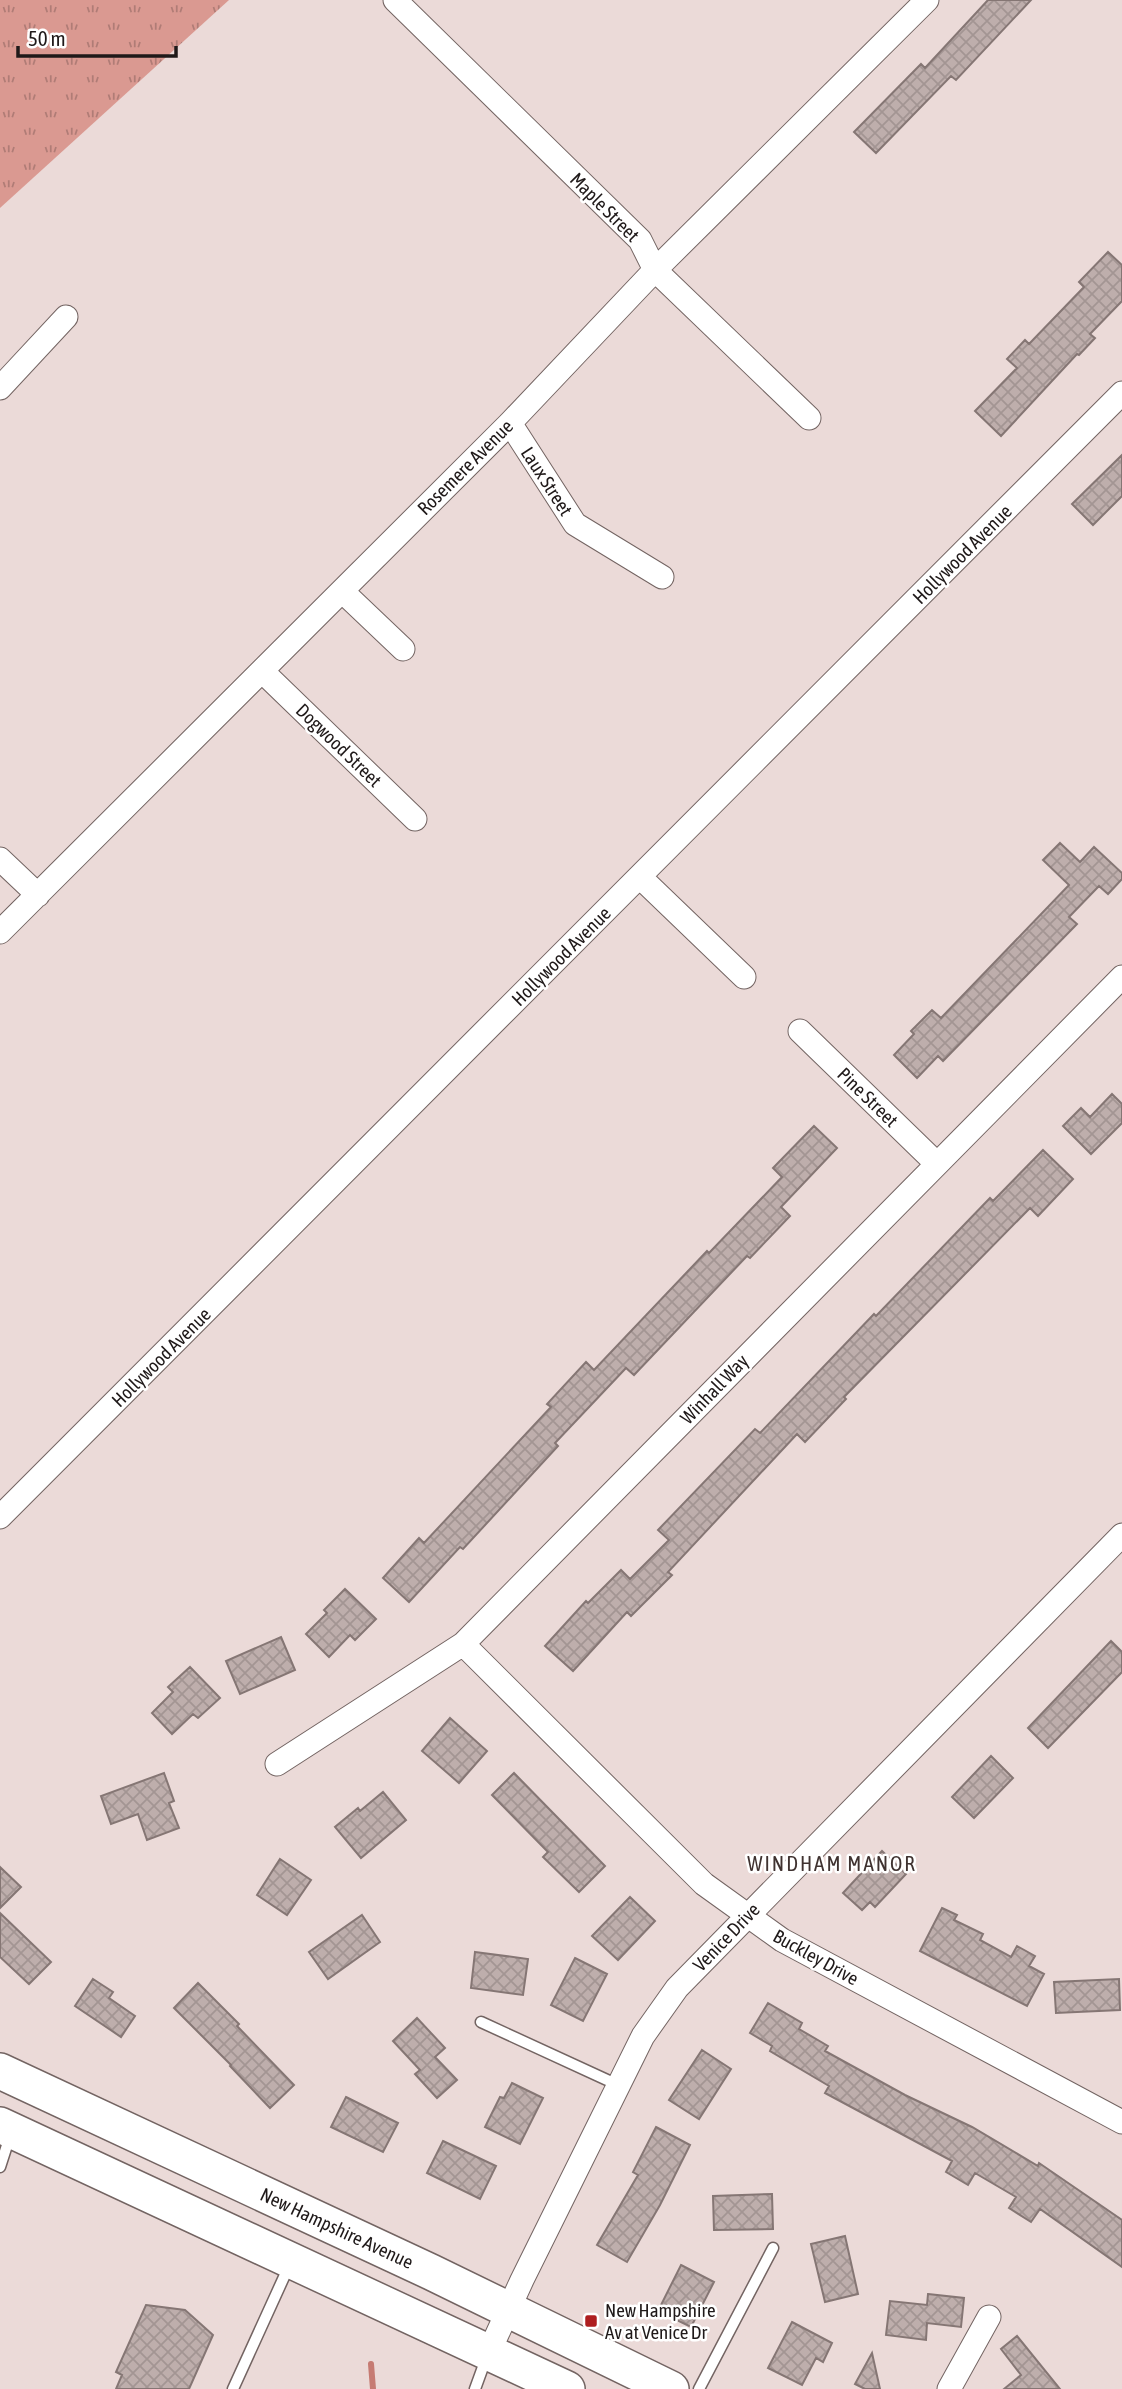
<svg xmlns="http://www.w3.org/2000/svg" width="1122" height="2389" font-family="'Asap Condensed',sans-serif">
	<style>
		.park { fill: url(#park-tufts) }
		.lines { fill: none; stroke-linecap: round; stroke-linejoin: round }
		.stream { stroke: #c67b73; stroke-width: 6 }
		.building { fill: url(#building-cross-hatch); stroke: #857674; stroke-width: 2 }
		.service-casing { stroke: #736462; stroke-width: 13 }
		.minor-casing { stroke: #736462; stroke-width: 25 }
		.primary-casing { stroke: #736462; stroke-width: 38 }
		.service { stroke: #fff; stroke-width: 10 }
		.minor { stroke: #fff; stroke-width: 23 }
		.primary { stroke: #fff; stroke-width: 35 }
		.poi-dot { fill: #ae1d1f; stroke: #fff; stroke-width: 2.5 }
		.labels { text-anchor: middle; stroke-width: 5; stroke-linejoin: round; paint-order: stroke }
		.street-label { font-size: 19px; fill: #1f1919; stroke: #fff }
		.poi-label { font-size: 19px; fill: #1f1919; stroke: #fff; text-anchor: start }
		.neighbourhood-label { font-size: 21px; letter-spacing: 2px; fill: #3f3230; stroke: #fff }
	</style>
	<defs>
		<pattern id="park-tufts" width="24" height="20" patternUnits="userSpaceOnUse" patternTransform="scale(1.75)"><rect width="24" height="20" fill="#da9991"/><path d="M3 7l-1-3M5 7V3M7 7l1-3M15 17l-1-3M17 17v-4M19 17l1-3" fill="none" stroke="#b07c76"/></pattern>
		<pattern id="building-cross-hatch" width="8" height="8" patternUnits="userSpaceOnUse" patternTransform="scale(1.75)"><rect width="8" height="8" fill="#beaeac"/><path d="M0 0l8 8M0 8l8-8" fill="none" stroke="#a39593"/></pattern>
	</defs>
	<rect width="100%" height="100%" fill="#ebdad8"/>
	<path class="park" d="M0,0H229L0,208Z"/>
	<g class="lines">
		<path class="stream" d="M371,2364L373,2389"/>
	</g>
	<path class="building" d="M988,0H1031L956,80L951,76L876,153L854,132L921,64L925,68Z
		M1108,252L1122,265V301L1090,334L1095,338L1079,355L1077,354L1001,436L975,411L1017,368L1007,359L1025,340L1029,344L1084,287L1079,282Z
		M1122,455V496L1093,525L1072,504Z
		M1060,843L1080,862L1094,847L1122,873V879L1108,894L1099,886L1069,917L1077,924L943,1061L938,1056L917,1078L894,1055L914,1034L911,1031L932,1010L941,1018L1069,885L1043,860Z
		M1112,1094L1122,1104V1123L1091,1154L1063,1126L1081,1108L1090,1117Z
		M814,1126L837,1148L781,1207L790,1216L750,1258L747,1256L634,1375L626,1368L555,1443L558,1446L463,1549L460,1547L409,1602L383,1578L419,1538L424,1543L551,1407L547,1404L586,1362L594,1370L707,1251L709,1253L782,1177L773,1168Z
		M1043,1150L1073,1179L1038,1216L1030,1208L844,1397L846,1399L805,1442L797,1434L668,1572L672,1575L631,1616L627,1612L573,1671L545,1646L586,1601L588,1603L621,1570L630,1579L669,1540L658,1530L755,1429L760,1433L874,1314L876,1316L990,1198L993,1201Z
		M345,1589L376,1619L355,1640L350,1635L329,1657L306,1634L327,1613L324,1610Z
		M281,1637L295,1670L240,1694L226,1661Z
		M1111,1641L1122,1652V1672L1048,1748L1028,1728Z
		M190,1667L220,1698L198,1718L193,1714L172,1734L152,1713L173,1692L168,1687Z
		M450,1718L487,1751L459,1783L422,1751Z
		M991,1756L1013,1778L974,1818L952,1797Z
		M164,1773L174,1801L169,1803L179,1828L147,1840L138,1814L111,1824L101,1796Z
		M514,1773L605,1866L579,1892L543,1857L548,1852L492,1795Z
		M383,1792L406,1820L361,1858L335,1827L358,1808L360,1811Z
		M882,1851L906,1874L875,1907L870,1902L862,1910L843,1893Z
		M280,1859L311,1880L287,1915L257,1895Z
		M0,1867L21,1887L0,1908Z
		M630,1897L655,1921L618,1960L592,1936Z
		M942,1908L957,1915L954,1920L983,1934L980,1940L1011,1957L1017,1946L1035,1956L1029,1966L1044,1974L1027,2006L920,1951Z
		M0,1913L51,1962L29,1984L0,1957Z
		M362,1915L380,1942L328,1979L309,1952Z
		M475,1952L528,1959L523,1995L471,1988Z
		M575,1958L607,1974L583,2021L551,2005Z
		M93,1979L113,1992L109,1998L135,2016L121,2037L75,2006Z
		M1119,1979L1120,2010L1056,2013L1054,1982Z
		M198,1983L239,2024L237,2026L294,2085L270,2108L230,2066L231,2065L174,2008Z
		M768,2003L802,2023L799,2029L828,2046L825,2051L905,2095L972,2127L1038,2166L1039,2163L1122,2220V2267L1040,2209L1031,2222L1009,2208L1016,2197L975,2173L968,2185L946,2172L952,2161L825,2093L829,2086L770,2051L772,2046L750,2033Z
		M417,2018L445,2048L435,2057L457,2080L437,2098L415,2074L420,2070L393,2041Z
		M702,2050L731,2069L699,2119L669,2100Z
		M512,2083L543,2098L520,2144L485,2127L500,2097L504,2098Z
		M346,2097L398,2123L383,2152L331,2127Z
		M656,2127L690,2145L660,2205L627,2262L597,2245L638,2175L633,2172Z
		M443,2141L496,2166L480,2199L427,2173Z
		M772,2194L773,2229L714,2230L713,2196Z
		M845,2236L858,2294L825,2302L811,2244Z
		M681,2265L714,2282L691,2327L658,2311Z
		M928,2294L964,2298L961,2327L927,2323L926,2340L886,2335L890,2301L927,2305Z
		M146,2305L185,2310L213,2335L189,2389H116L122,2375L116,2372Z
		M792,2322L832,2343L823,2362L816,2358L802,2385L768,2368Z
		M1017,2336L1060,2389H1004L1021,2375L1001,2349Z
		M872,2353L880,2389H865L855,2384Z"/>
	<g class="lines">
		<defs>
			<path id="service" d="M481,2022L618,2085
				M0,2167L10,2136
				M233,2389L289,2266
				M475,2389L487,2356
				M699,2389L773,2248"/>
			<path id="minor" d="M395,0L640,240L655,270L809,418
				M0,388L66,317
				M510,423L575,524L662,577
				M342,591L403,649
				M262,671L415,819
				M0,859L38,895
				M640,877L744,977
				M0,932L510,423L655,270L927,0
				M800,1031L936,1163
				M0,1517L1122,393
				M463,1644L704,1884L782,1940L1122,2122
				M277,1764L463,1644L1122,977
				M489,2352L522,2280L643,2036L677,1988L1122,1535
				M949,2389L989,2317"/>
			<path id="primary" d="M0,2071L431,2272L671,2389
				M0,2125L567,2389"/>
		</defs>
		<use href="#service" class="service-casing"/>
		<use href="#minor" class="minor-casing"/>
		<use href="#primary" class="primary-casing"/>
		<use href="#service" class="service"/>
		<use href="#minor" class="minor"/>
		<use href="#primary" class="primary"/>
	</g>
	<rect class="poi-dot" x="584" y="2314" width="14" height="14" rx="3.5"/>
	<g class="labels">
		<g class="street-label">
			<text transform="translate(605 207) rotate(45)" y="7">Maple Street</text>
			<text transform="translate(465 467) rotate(-45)" y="7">Rosemere Avenue</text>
			<text transform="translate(547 481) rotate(57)" y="7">Laux Street</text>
			<text transform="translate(962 554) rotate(-45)" y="7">Hollywood Avenue</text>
			<text transform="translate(339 745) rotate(44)" y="7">Dogwood Street</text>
			<text transform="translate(561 956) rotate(-45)" y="7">Hollywood Avenue</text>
			<text transform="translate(868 1097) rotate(44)" y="7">Pine Street</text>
			<text transform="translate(161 1357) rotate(-45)" y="7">Hollywood Avenue</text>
			<text transform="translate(714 1389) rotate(-46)" y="7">Winhall Way</text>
			<text transform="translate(726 1937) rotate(-46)" y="7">Venice Drive</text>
			<text transform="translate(816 1957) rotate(29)" y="7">Buckley Drive</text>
			<text transform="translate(337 2228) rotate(25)" y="7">New Hampshire Avenue</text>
		</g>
		<g class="poi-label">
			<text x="605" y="2317">New Hampshire<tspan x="605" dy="22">Av at Venice Dr</tspan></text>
		</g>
		<g class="neighbourhood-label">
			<text x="832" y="1871">WINDHAM MANOR</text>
		</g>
	</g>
	<path d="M18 46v10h158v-10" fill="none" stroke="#1f1919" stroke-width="3.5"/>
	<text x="28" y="46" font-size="21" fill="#1f1919" stroke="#ffffff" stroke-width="5" paint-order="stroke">50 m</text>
</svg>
